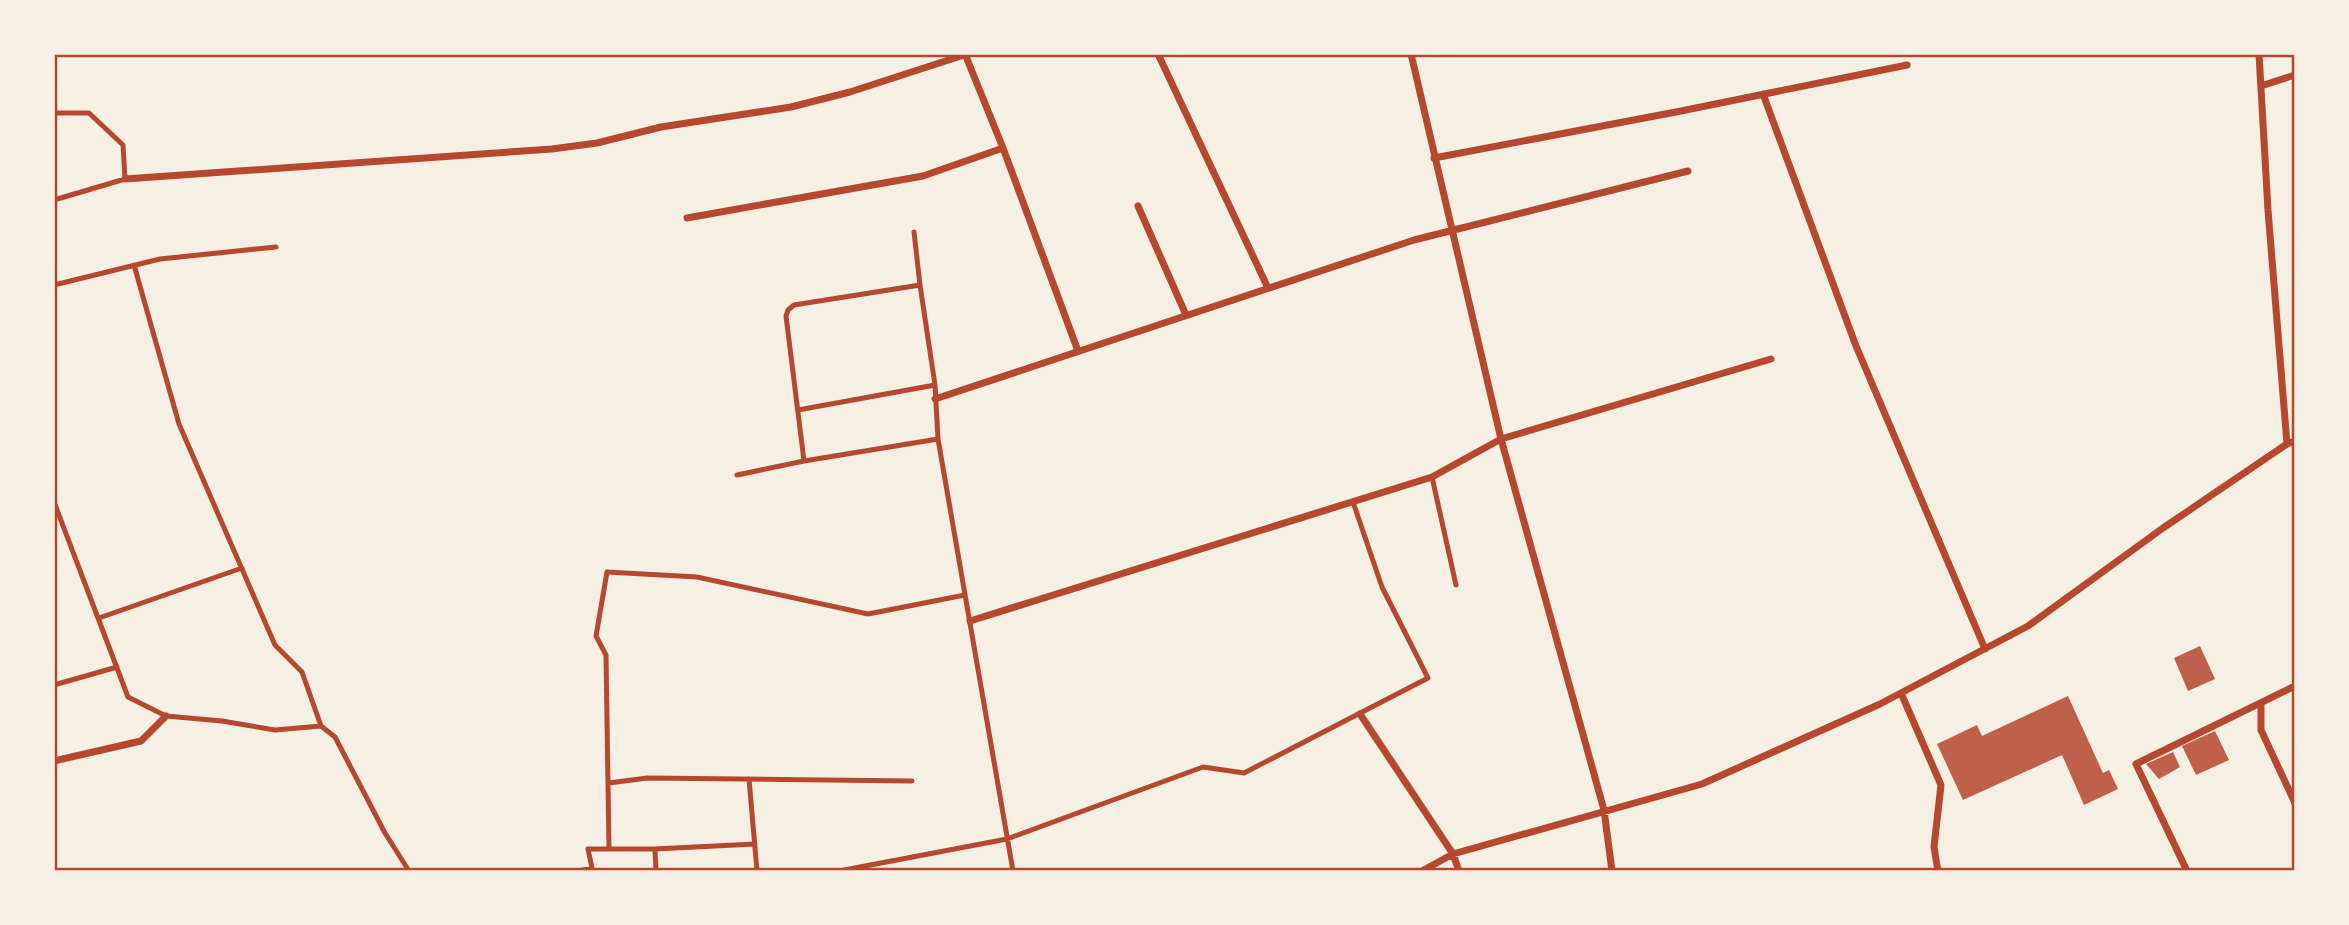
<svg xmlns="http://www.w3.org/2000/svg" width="2349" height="925" font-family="Karla,sans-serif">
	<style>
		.building { fill: #bf614a }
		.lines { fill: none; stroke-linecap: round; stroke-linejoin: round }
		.service { stroke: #b5482f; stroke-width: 5 }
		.minor { stroke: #b5482f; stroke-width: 7 }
		.neatline { fill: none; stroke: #b5482f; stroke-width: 2.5 }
	</style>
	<rect width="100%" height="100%" fill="#f6efe4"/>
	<path class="building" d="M2200,646L2215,679L2188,691L2174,658Z
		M2068,696L2103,773L2109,770L2118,789L2084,805L2062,755L1963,800L1937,744L1977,725L1982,736Z
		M2215,731L2229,760L2196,775L2182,746Z
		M2173,752L2180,767L2159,779L2146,764Z"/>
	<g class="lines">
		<path class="service" d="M54,113H89L123,145L125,179L54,200
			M914,232L920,285
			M134,265L179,424L275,645L302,672L321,726
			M54,285L160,259L276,247
			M798,410L935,385
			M938,439L804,461L786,316L788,310L794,305L920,285L935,385L938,439L1013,871
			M737,475L804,461
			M1432,477L1456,585
			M54,502L128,697L166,716L222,721L275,730L321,726L335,737L385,833L409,871
			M99,618L242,568
			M54,685L117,667
			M749,779L757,871
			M609,783L647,778L912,781
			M609,848L606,655L596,636L607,572L697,577L868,614L965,595
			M655,849L656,871
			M579,871L592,868L588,849H655L755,844
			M839,871L1007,839L1203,767L1244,773L1428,678L1382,587L1353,502"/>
		<path class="minor" d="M965,54L1003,148L1078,351
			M1158,54L1268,288
			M1411,54L1501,439L1604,810L1612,871
			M2259,54L2268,210L2287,444
			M2261,86L2295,75
			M1763,94L1856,346L1985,649
			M1434,158L1681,111L1907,65
			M125,179L552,149L597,143L661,127L791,107L850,92L967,54
			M1138,206L1186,315
			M687,218L923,176L1003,148
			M935,399L1414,240L1688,171
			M970,621L1432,477L1501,439L1771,359
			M1901,693L1941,785L1934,847L1938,871
			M2261,704V730L2295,803
			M1360,714L1453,854L1459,871
			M54,761L141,741L166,716
			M1422,871L1453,854L1702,784L1880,704L2028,626L2163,528L2287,444L2295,441
			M2187,871L2136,764L2295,686"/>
	</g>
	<rect width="2349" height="925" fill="none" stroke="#f6efe4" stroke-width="112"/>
	<rect x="56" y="56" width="2237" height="813" class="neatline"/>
</svg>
